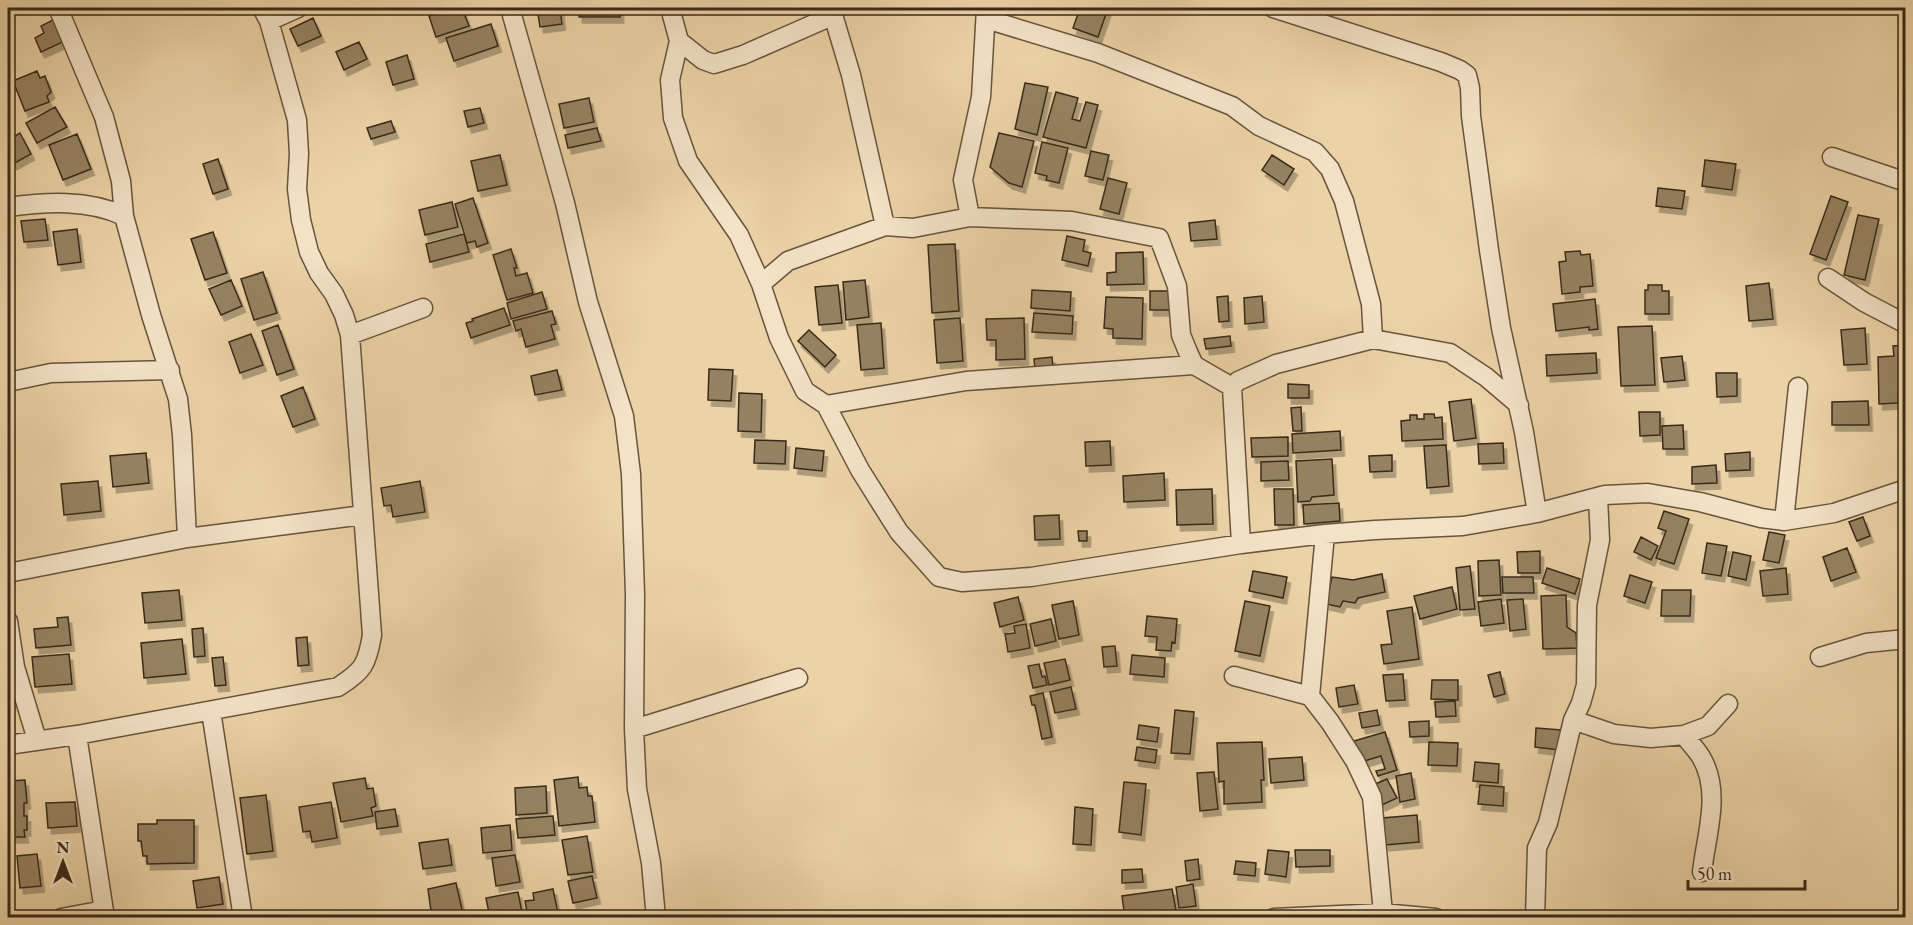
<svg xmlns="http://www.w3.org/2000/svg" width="1913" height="925" font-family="'EB Garamond',serif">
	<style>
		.building { fill: #968262; stroke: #392a18; stroke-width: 1.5; filter: url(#shadow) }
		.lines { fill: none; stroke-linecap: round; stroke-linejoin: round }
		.minor-casing { stroke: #66543c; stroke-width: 21 }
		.minor { stroke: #f3e2c6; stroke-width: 18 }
	</style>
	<defs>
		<filter id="shadow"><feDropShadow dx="3.5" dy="6" stdDeviation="0" flood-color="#0004"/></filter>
	</defs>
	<rect width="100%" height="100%" fill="#ecd3a7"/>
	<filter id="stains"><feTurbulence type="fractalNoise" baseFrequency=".00333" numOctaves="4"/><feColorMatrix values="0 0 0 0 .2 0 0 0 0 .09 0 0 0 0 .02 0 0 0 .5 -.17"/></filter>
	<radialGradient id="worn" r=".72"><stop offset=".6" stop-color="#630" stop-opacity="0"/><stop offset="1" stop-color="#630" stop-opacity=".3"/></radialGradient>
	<path class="building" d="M455,8H462L469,26L436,37L429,16Z
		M537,8H560L562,24L540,27Z
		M579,8H620V17H579Z
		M1080,8H1108L1098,37L1073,28Z
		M313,18L321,36L298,46L290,29Z
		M55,19L65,41L41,52L35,38L44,33L41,26Z
		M491,24L498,46L454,61L446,38Z
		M359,42L367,59L344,70L336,52Z
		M407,55L414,79L393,85L386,62Z
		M37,71L40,78L45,76L51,92L47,96L49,102L25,111L13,81Z
		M1025,83L1048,87L1037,135L1015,129Z
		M1056,92L1078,98L1072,119L1080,121L1086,102L1098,105L1086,148L1043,137Z
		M589,98L594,122L564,128L559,104Z
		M55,107L67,127L37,143L26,123Z
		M480,108L484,123L468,127L464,111Z
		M391,121L395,132L371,139L367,128Z
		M597,128L601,141L568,148L565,135Z
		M20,133L31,154L13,164L8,154V140Z
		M999,133L1034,141L1022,187L1009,183L990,167Z
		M77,134L91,169L63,180L49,145Z
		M1042,142L1068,148L1059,183L1046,180L1047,176L1035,173Z
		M1091,151L1109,155L1103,180L1085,176Z
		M500,155L507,185L478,191L471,161Z
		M1272,155L1294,169L1284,185L1262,170Z
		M218,159L228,189L213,194L203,164Z
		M1705,160L1736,164L1732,190L1702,186Z
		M1108,178L1127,183L1119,214L1100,209Z
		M1658,188L1685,191L1682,209L1656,206Z
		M1831,196L1848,202L1826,260L1810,254Z
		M473,198L488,243L477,247L475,241L467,243L455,204Z
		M452,202L458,227L425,235L419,210Z
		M1858,215L1879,219L1865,280L1844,275Z
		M45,219L48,240L24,242L21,221Z
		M1215,220L1217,239L1191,241L1189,223Z
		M77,229L81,262L58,265L53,232Z
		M213,232L227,273L205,280L191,239Z
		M464,234L469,252L430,262L426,244Z
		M1067,236L1085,240L1083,251L1091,253L1088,266L1062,260Z
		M955,244L959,311L932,313L928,245Z
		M511,249L517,268H514L516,276L527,273L533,293L507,300L493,255Z
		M1580,251L1581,255L1590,254L1593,286L1580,287V292L1562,294L1559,262L1566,261L1565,252Z
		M1143,252L1144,284L1107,285V273L1116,272V253Z
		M263,272L277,313L254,320L241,279Z
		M231,280L242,306L221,315L209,289Z
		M865,280L869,317L846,320L843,282Z
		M1769,283L1773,319L1749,321L1746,286Z
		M838,285L842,323L819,325L815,287Z
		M1648,285H1662V291H1669V314H1645V290H1648Z
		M1032,290L1071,292L1070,311L1031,308Z
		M1150,291H1171V310H1150Z
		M542,292L547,309L511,319L507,303Z
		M1228,296L1229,321L1219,322L1217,297Z
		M1262,296L1264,322L1245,324L1244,298Z
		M1106,297L1143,298L1142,339L1113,338V329L1104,328Z
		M1595,299L1598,329L1589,330V327L1556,331L1553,304Z
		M504,308L510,325L471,338L466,323L473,321L472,319Z
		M552,311L556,324L551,325L555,339L526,347L521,329L516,331L513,321Z
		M1034,313L1073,316L1072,334L1032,332Z
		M960,318L963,361L937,363L934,320Z
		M1024,318L1025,359L996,360V340H987L986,319Z
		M881,323L884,368L861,370L857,325Z
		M278,325L294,369L277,375L262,331Z
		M1652,326L1655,385L1621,386L1618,327Z
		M1865,328L1867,364L1844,365L1841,330Z
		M809,330L836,355L825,367L798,341Z
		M251,334L263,365L240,373L229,342Z
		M1230,336L1231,346L1206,349L1204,339Z
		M1906,345V394H1898V403L1879,404L1878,357L1894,356L1893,346Z
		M1596,353L1597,373L1547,376L1546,355Z
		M1682,356L1685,380L1664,382L1661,358Z
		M1052,357L1053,367L1035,370L1034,359Z
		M709,369L733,370L731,401L708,400Z
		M557,370L562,390L535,395L531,376Z
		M1716,373H1737V396L1717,397Z
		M1288,384L1309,385V398H1288Z
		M303,387L315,419L293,427L281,396Z
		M739,393L762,394L761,432L738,431Z
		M1471,399L1476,438L1454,441L1449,402Z
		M1868,401L1869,425H1832V402Z
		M1301,407L1302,431H1293L1291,408Z
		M1639,412H1660V435L1640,436Z
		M1424,414H1434L1435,418L1442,417L1443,439L1402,441L1401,421L1410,420V415H1417V419H1424Z
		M1683,425L1684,449H1663L1662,426Z
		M1340,431L1341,450L1293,453L1292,434Z
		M1288,437V456L1252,457L1251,438Z
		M755,440L786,441L785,464L754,463Z
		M1110,441L1111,465L1086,466L1085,442Z
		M1503,443L1504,463L1479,464L1478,444Z
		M1446,445L1449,486L1427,488L1424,446Z
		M796,448L824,451L822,471L794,468Z
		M1750,452V470L1726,471L1725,454Z
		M146,453L149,483L113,487L110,456Z
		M1392,455V471L1370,472L1369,456Z
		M1332,459L1334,495L1312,497L1310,501L1298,502L1296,461Z
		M1288,461L1289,480L1261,481V462Z
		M1716,465L1717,483L1692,484V467Z
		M1164,473L1165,500L1124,502L1123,476Z
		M98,481L101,511L64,515L61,484Z
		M420,481L425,512L393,517L391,505L384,506L381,488Z
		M1212,489L1213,524L1177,525L1176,490Z
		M1274,489H1293L1294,525H1275Z
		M1339,503L1340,521L1304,524L1303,505Z
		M1664,511L1689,519L1674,564L1656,558L1666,531L1658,528Z
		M1059,515L1060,539L1035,540L1034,516Z
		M1863,517L1870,536L1857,541L1849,522Z
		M1078,531H1087V541H1079Z
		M1769,532L1785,535L1779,563L1763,560Z
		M1641,537L1658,546L1651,560L1634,552Z
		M1707,543L1727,546L1721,576L1702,573Z
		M1847,548L1856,572L1831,581L1823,557Z
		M1540,551V573H1518L1517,552Z
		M1733,552L1751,556L1746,580L1728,576Z
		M1499,560L1501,595L1479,596L1478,561Z
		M1470,566L1475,609L1460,610L1456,568Z
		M1547,568L1580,579L1575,594L1542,583Z
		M1786,568L1788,594L1763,596L1760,571Z
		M1253,571L1287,577L1283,598L1249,591Z
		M1382,574L1385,592L1358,598L1355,603L1343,601L1340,607L1326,604L1332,577L1353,580Z
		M1630,575L1652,582L1645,603L1624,596Z
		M1502,577H1533L1534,593H1503Z
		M1452,587L1457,609L1420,619L1414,596Z
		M179,590L182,620L145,623L142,593Z
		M1662,590H1691L1690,616H1661Z
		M1566,595L1567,627L1576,633L1577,648L1543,649L1541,596Z
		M1018,597L1024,620L1000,627L994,603Z
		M1501,599L1504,623L1481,626L1478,602Z
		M1523,599L1526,629L1510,631L1507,600Z
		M1073,601L1079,635L1059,639L1052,605Z
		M1245,601L1270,606L1260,656L1235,651Z
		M1412,607L1419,659L1384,664L1381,645L1392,644L1387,611Z
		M1147,616L1177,619L1175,643L1172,642L1171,651L1156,650L1157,637L1145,636Z
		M68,617L71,645L36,648L34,629L58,627L57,618Z
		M1051,619L1056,641L1035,646L1030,624Z
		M1026,624L1030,648L1008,652L1005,634L1015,633L1014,626Z
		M203,628L205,656L194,657L192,629Z
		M307,637L309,665L298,666L296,638Z
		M182,639L186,674L144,678L141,643Z
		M1115,646L1117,666L1104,667L1102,647Z
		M69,654L72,684L35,687L32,657Z
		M1132,655L1165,658L1164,677L1130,674Z
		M223,657L226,685L215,686L212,658Z
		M1065,659L1070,680L1049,685L1044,663Z
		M1039,664L1042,677L1045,676L1047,685L1033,688L1028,666Z
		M1500,672L1505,694L1494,697L1488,675Z
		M1403,674L1405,700L1386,701L1383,675Z
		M1432,680H1458V700L1431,699Z
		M1354,685L1358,704L1339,707L1336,688Z
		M1071,687L1076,709L1055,713L1050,692Z
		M1043,693L1052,737L1042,739L1035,705H1032L1030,696Z
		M1455,701L1456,716L1436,717L1435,702Z
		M1175,710L1194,712L1190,754L1171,753Z
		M1377,710L1380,725L1362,728L1359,713Z
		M1429,721V736L1410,737L1409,722Z
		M1139,725L1159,728L1157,742L1137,739Z
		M1536,728L1561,730L1559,750L1535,747Z
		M1385,732L1397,770L1378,776L1376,771L1385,769L1381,756L1361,762L1354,741Z
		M1262,742L1264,780H1261L1262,802L1224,804V781L1219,782L1217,743Z
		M1429,742L1458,743L1457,766L1428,765Z
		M1137,747L1157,750L1155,763L1135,760Z
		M1302,757L1304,780L1271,783L1269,759Z
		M1475,762L1499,764L1498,783L1473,781Z
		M1214,772L1218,809L1200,811L1197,773Z
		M1411,773L1415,799L1400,802L1396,776Z
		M578,777L579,788L587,787L588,796H592L595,822L559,826L554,780Z
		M365,778L367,789L373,788L376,806L371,808L373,816L341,822L333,783Z
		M1387,779L1397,798L1382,805L1373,785Z
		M25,780L27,803H24V816H27V830H24L25,837H8V781Z
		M1124,782L1146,784L1141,835L1119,832Z
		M1480,785L1504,787L1503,806L1478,804Z
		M546,786L547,813L516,815L515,788Z
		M266,795L273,851L247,854L240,798Z
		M75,802L77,826L48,828L46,803Z
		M331,802L337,838L312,842L310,831L303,832L299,807Z
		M1075,807L1093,809L1091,845L1073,844Z
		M395,809L398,826L377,829L375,812Z
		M1417,815L1419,842L1385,845L1382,818Z
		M553,816L555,835L518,838L516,819Z
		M157,820H194V863L147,864V856H143L141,841H138V824H157Z
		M510,825L512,850L483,853L481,828Z
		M587,836L593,872L568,875L562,840Z
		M448,839L452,865L423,869L419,843Z
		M1268,850L1289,852L1286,877L1265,874Z
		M1295,850H1330V866L1296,867Z
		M37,854L41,886L20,888L17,856Z
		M515,855L520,882L496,886L492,858Z
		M1198,859L1200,879L1187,881L1185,861Z
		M1236,861L1256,863L1255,876L1234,874Z
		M1142,869L1143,882L1122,883V870Z
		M592,876L597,898L573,903L568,881Z
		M219,877L223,904L197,908L193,881Z
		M456,883L464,918H432L428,889Z
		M1193,884L1196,906L1179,908L1176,887Z
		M553,889L559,918H528L525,901L534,900L533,893Z
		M1172,889L1176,910L1125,918L1122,896Z
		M518,892L523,918H490L486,898Z
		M209,914L210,918H188Z"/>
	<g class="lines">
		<defs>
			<path id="minor" d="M58,8L104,117L121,181L124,216
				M510,8L565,203L588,302L624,416L631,474L635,594L634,729L637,789L651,863L656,918
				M670,8L679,41L703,60L714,64L743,55L832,16
				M831,8L851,75L885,226
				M1273,8L1441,62L1460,70L1467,75L1470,88L1471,116L1489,250L1501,328L1524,432L1537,513
				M986,19L1098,53L1232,106L1259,126L1315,152L1330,169L1344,201L1371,304L1373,339
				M269,21L298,8
				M679,41L670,80L673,118L688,161L739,235L761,284
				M1832,157L1906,182
				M8,207C45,202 88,199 124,216L151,315L178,399L182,435L187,538
				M970,217L963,180L981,97L986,8
				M1828,278L1864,302L1906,324
				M350,335L423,308
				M8,382L51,373L170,370
				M1232,387L1194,365L1188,352L1181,335L1177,286L1159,238L1072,221L970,217L913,228L885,226L788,261L761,284L779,338L805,391L826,405L860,470L899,532L939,577L962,582L1031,577L1241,544L1325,534L1375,530L1463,526L1537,513L1605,495L1648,493L1700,502L1761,518L1784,521L1834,513L1906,489
				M826,405L966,381L1194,365
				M1784,521L1798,387
				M1241,544L1232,387L1238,381L1276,364L1373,339L1450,353L1486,377L1519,405
				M8,573L187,538L363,515
				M8,621L15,667L37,740
				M1820,657L1866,643L1906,639
				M1234,676L1310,696L1330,722L1355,761L1372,797L1383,913
				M1310,696L1325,534
				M211,711L243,918
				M1573,720L1614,734L1651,738L1684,735L1708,726L1728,704
				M634,729L798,678
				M77,735L105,918
				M1684,735C1689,742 1696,749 1701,757C1722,792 1706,835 1702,872
				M8,745L77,735L338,687C363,671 367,665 372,635L350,335L344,315L334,294L319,273L309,252L301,220L297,189L299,154L297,120L269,21L262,8
				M61,918L104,910
				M1274,918L1383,913L1436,918
				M1535,918L1537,848L1548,823L1573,720L1581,703L1586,685L1587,605L1600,540L1598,497"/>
		</defs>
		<use href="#minor" class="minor-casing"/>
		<use href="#minor" class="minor"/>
	</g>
	<rect width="1913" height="925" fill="none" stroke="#ecd3a7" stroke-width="30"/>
	<rect x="9" y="9" width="1895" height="907" fill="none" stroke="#392a18" stroke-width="3"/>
	<rect x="15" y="15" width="1883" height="895" fill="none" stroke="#392a18" stroke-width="1.5"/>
	<g transform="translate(63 862)" stroke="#f3e2c6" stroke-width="4.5" paint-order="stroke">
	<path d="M0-4.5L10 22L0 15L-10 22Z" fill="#392a18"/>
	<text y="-9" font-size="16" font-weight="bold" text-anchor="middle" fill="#392a18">N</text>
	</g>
	<path d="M1688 880v9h117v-9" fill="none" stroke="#392a18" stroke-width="3"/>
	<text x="1697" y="880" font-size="18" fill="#392a18" stroke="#f3e2c6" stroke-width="4.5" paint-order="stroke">50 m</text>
	<rect width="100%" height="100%" filter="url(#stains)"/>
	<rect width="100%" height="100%" fill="url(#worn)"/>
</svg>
